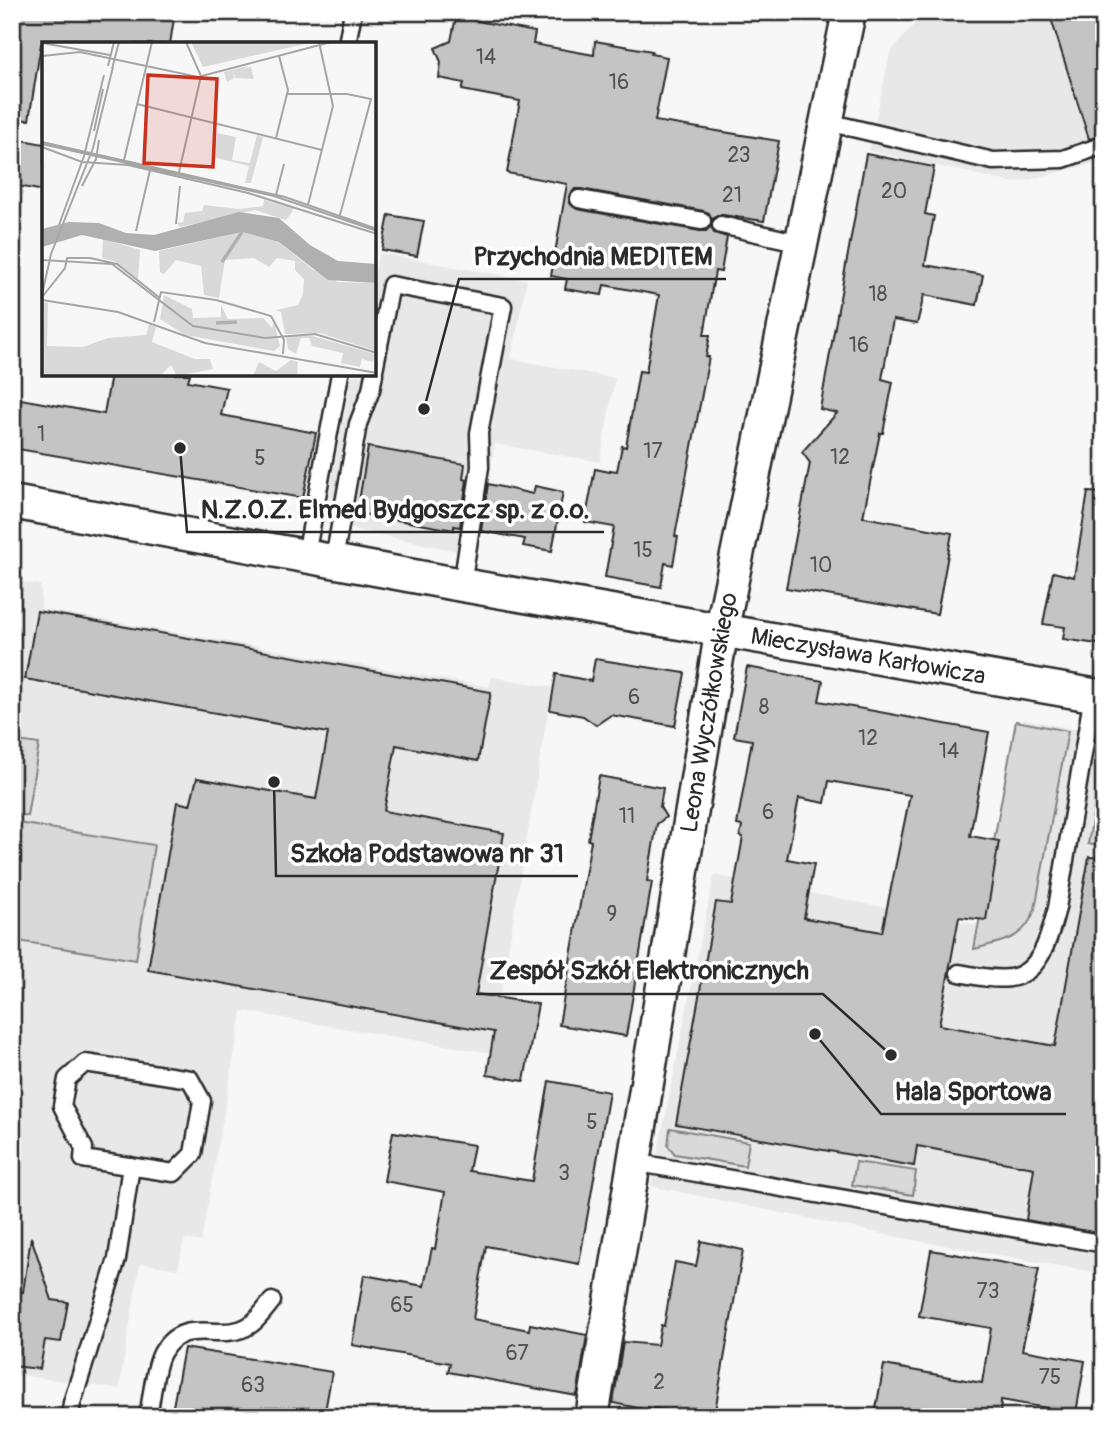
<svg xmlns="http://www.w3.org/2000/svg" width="1116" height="1429" font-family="Pangolin,sans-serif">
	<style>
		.built { fill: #e8e8e8 }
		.green { fill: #d9d9d9; stroke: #828282; stroke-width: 2 }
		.building { fill: #c4c4c4; stroke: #2b2b2b; stroke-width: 2; fill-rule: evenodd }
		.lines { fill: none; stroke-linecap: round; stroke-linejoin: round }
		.service-casing { stroke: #2b2b2b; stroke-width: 21 }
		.minor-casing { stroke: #2b2b2b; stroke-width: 37 }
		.service { stroke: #fff; stroke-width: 16 }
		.minor { stroke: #fff; stroke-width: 32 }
		.labels { text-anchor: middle; stroke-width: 7; stroke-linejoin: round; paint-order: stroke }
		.number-label { font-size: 21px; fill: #515151 }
		.street-label { font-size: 24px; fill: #2b2b2b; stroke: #fff }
		.inset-river { fill: none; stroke: #b0b0b0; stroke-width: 3.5 }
		.inset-road { fill: none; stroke: #a5a5a5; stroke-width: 2 }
		.view { fill: #c8321e; fill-opacity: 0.15; stroke: #c8321e; stroke-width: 3.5 }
		.inset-edge { fill: none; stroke: #2b2b2b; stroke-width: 3.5 }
		.leader { fill: none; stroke: #2b2b2b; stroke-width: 2.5 }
		.callout-dot { fill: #2b2b2b; stroke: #fff; stroke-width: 2.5 }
		.callout-label { font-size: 26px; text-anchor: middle; font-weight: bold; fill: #2b2b2b; stroke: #fff; stroke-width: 7; stroke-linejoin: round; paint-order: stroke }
	</style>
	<rect width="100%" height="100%" fill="#f7f7f7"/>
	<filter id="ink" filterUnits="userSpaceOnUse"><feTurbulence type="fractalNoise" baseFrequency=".0143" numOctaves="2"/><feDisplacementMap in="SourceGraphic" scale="14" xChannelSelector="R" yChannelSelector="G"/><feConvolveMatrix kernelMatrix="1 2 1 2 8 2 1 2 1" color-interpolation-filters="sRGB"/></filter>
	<g filter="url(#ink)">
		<path class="built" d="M927,12H1104V161L1015,183L869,151L890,53L921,16Z
			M379,253L527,280L511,359L615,378L600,462L495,444L475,555L324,523L352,375L374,374V277Z
			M12,580L41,585V609L489,687L491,677L552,687L491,1053L242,1011L201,1242L184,1239L178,1269L140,1263L119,1389L12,1374Z
			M1024,719L1104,735V1274L903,1238L651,1186L714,875L979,925Z"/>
		<path class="green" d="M1016,721L1068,731L1035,909C1025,940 1003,941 974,949Z
			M12,740L39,744L27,816L12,813Z
			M1104,754V847L1088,844Z
			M12,822L154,845L136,960L12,940Z
			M670,1128L749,1142L745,1166L675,1154L668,1146Z
			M856,1162L916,1171L913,1195L852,1185Z"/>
		<path class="building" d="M12,12H175L170,44H41L29,120L12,119Z
			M1049,12H1104V135L1089,139Z
			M456,17L535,32L533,44L594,55L595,41L652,51L651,54L667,57L655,121L779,141L764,221L723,215H717L712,220L709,213L704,211L581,189H575L569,196V203L577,209L700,231H706L711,226L714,233L727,237L721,272L715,271L704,335H710L706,357H709L675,536L678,537L673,565L665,563L661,587L605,577L614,527L585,522L595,469L610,472V470L617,471L622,446L626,447L639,371L646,372L659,295L604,285L602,295L565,289L567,279L551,276L567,184L507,173L520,101L462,90L464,83L439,78L441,62L435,48L451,41Z
			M12,138L44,144V191L12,185Z
			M866,154L934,167L925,214L934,216L925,265L983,275L977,305L924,295L917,324L893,320L882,379L893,382L883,433H880L863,517L952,533L937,614L786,588L810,463L802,452L837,413L820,409Z
			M389,215L424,221L417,256L382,250Z
			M111,374H190L188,381L227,388L221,415L316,433L303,498L12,448V411L21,399L104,414Z
			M368,447L465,464L463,479L467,480L460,527L454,526V530L357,513Z
			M488,484L533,494L535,486L563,492L552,551L523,546L525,539L481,531Z
			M1088,492L1104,493V645L1063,639L1065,627L1043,624L1053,572L1074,577Z
			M37,611L491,692L478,761L396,745L384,811L504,833L476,994L538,1004L524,1081L487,1075L494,1032L148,970L177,802L190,805L197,778L316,799L328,733L25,679Z
			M595,659L685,673L675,726L611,715L596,725L583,716L550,710L556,674L591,681Z
			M747,667L823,681L819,701L989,732L970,836L999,841L986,920L959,917L939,1025L1055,1046L1089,857L1104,858V1234L1026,1220L1034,1168L917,1146L914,1166L676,1124L716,902L731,904L743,837L740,836L742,826L737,825L752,740L734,737ZM829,781L910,795L882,932L804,918L814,864L787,859L799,798L825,803Z
			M599,776L663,788L660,807L666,817L657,824L647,881L652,882L626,1036L559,1025L591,841L588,840Z
			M549,1081L609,1092L579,1264L486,1246L473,1319L529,1330L530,1324L587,1335L577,1396L448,1372L450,1363L352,1345L364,1275L424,1286L432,1248L435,1249L445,1192L384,1181L393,1132L474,1145L469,1171L532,1181Z
			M31,1237L52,1300L68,1302L61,1342L45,1340L40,1369L12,1366V1290L23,1292Z
			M701,1241L743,1250L714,1417H702L648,1407V1410L613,1403L623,1342L657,1345L661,1325L664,1326L675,1262L696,1266Z
			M931,1250L1039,1269L1022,1350L1085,1361L1076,1413L1001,1400L1000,1417H892L875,1414L884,1365L982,1383L991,1328L919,1316Z
			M184,1348L332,1372L324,1417H171Z"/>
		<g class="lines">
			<defs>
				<path id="service" d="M347,44L353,12
					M827,122L993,161L1063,159L1104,145
					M579,199L702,221
					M721,225L801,243
					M374,370L391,285L503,306L479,433L480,467L462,585
					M306,555L340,374
					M334,560L358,424L371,390L374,374
					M959,973C975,976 993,980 1010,978C1042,973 1050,934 1057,908L1093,695
					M85,1063L190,1079L202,1101L193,1154L174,1173L83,1159L84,1148L62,1106L67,1079Z
					M633,1162L1099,1243
					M70,1417L72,1403L117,1259L131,1166
					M148,1417C151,1401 155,1365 162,1353C183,1314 221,1344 250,1325C258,1320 266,1308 272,1301"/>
				<g id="minor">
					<path id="s1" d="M12,502L462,585L1104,697"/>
					<path id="s2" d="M592,1417L722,628L849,12"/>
				</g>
			</defs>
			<use href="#service" class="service-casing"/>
			<use href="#minor" class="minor-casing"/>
			<use href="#service" class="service"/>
			<use href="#minor" class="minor"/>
		</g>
	</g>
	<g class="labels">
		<g class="number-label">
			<text x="486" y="64">14</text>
			<text x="619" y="89">16</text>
			<text x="739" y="162">23</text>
			<text x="894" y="198">20</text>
			<text x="732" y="202">21</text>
			<text x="878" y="301">18</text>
			<text x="859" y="352">16</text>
			<text x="41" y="441">1</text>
			<text x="653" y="458">17</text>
			<text x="840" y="464">12</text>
			<text x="260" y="465">5</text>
			<text x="643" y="557">15</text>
			<text x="821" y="572">10</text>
			<text x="634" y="704">6</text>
			<text x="764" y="714">8</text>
			<text x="868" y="745">12</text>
			<text x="949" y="758">14</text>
			<text x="768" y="819">6</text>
			<text x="627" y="823">11</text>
			<text x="612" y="921">9</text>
			<text x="592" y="1129">5</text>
			<text x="564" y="1180">3</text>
			<text x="988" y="1298">73</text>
			<text x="402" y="1312">65</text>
			<text x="517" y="1360">67</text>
			<text x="1050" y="1384">75</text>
			<text x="659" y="1389">2</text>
			<text x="253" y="1392">63</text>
		</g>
		<g class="street-label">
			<text dy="8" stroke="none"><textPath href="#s1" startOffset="870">Mieczysława Karłowicza</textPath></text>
			<text dy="8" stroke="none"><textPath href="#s2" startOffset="714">Leona Wyczółkowskiego</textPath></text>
		</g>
	</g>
	<g transform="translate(42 42)">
		<rect width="334" height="334" fill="#f7f7f7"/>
		<path d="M149,0L243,1L272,0L161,25ZM209,23L201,26L209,25L212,37L193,36L191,28L192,36L185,40L182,30ZM170,90L194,95L190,118L208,121L215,93L221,95L209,141H203L207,124L170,115L175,93ZM222,158L251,166L250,170L244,178L213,168L138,185L135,181L141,180L143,171L160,169L162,163L197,167L221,164ZM200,190L237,200L270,227L296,240L334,241V309L278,291L243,292L239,270L234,268L256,263L261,252L262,237L253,228V219L235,216L227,225L212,216L183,218L177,256L162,253L159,224L134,218L122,232L118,230L117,209ZM61,197L98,208L96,237L74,220L60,216ZM122,253L150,267L151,276L179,275V263L186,277L221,276L230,286L232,280L238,304L232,309L143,293L118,277ZM0,260L6,261L5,304L41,305L66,296L104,293L107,282L114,285L110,300L153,317H168L171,327L135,334L129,323L118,334H0ZM264,292L333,312L334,316L330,320L320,317L318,325L299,321L301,311L270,304L267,296H259L254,312L246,307L244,295ZM249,318L256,320L255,334H211L217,320L234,329Z" fill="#d9d9d9"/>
		<path d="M197,170L237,176L268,203L296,219L334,222V241L286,238L237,200L200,190L113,209L40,193L0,205V187L27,180L57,181L84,191L112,193Z" fill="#b0b0b0"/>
		<path class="inset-river" d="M180,220L200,190M174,281L195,280"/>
		<path class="inset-road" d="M0,1L68,13M0,14L38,10L156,35L289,0M66,24L72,0M70,27L77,0M245,52H305L329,57L298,173M95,62L280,108M52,89L61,47M234,96L246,48L237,14M0,100L243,155L335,187M0,102L232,154L335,189M0,105L40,120L86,123L206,151L335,192M82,118L110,0M137,130L159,34L144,0M40,144L54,117L57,98M234,153L242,122M266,163L291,64L277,0M134,182L138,144M17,183L42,114L62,33M94,189L108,128M0,218L70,222L151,284L223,296L273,292L335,311M0,253L9,212L51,106L71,25M1,254L23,226L25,216H48L75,222L118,256M0,258L76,270L163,301L335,331M112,280L119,250L174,258L229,274L242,298L241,312"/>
		<path class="view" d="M106,33L175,37L171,125L102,121Z"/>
		<rect width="334" height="334" class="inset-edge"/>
	</g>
	<path class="leader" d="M424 409L459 279H726M180 448L187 532H604M274 782L276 876H578M891 1055L823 994H476M815 1034L881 1114H1066"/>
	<g class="callout-dot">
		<circle cx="424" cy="409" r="7"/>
		<circle cx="180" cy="448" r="7"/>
		<circle cx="274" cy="782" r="7"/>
		<circle cx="891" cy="1055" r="7"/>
		<circle cx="815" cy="1034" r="7"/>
	</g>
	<g class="callout-label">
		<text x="593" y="265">Przychodnia MEDITEM</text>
		<text x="395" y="518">N.Z.O.Z. Elmed Bydgoszcz sp. z o.o.</text>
		<text x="427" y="862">Szkoła Podstawowa nr 31</text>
		<text x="649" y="979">Zespół Szkół Elektronicznych</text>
		<text x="973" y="1100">Hala Sportowa</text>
	</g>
	<rect width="1116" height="1429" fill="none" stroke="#fff" stroke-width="42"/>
	<rect x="21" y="21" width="1074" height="1387" fill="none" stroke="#2b2b2b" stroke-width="2.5" filter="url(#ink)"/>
</svg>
